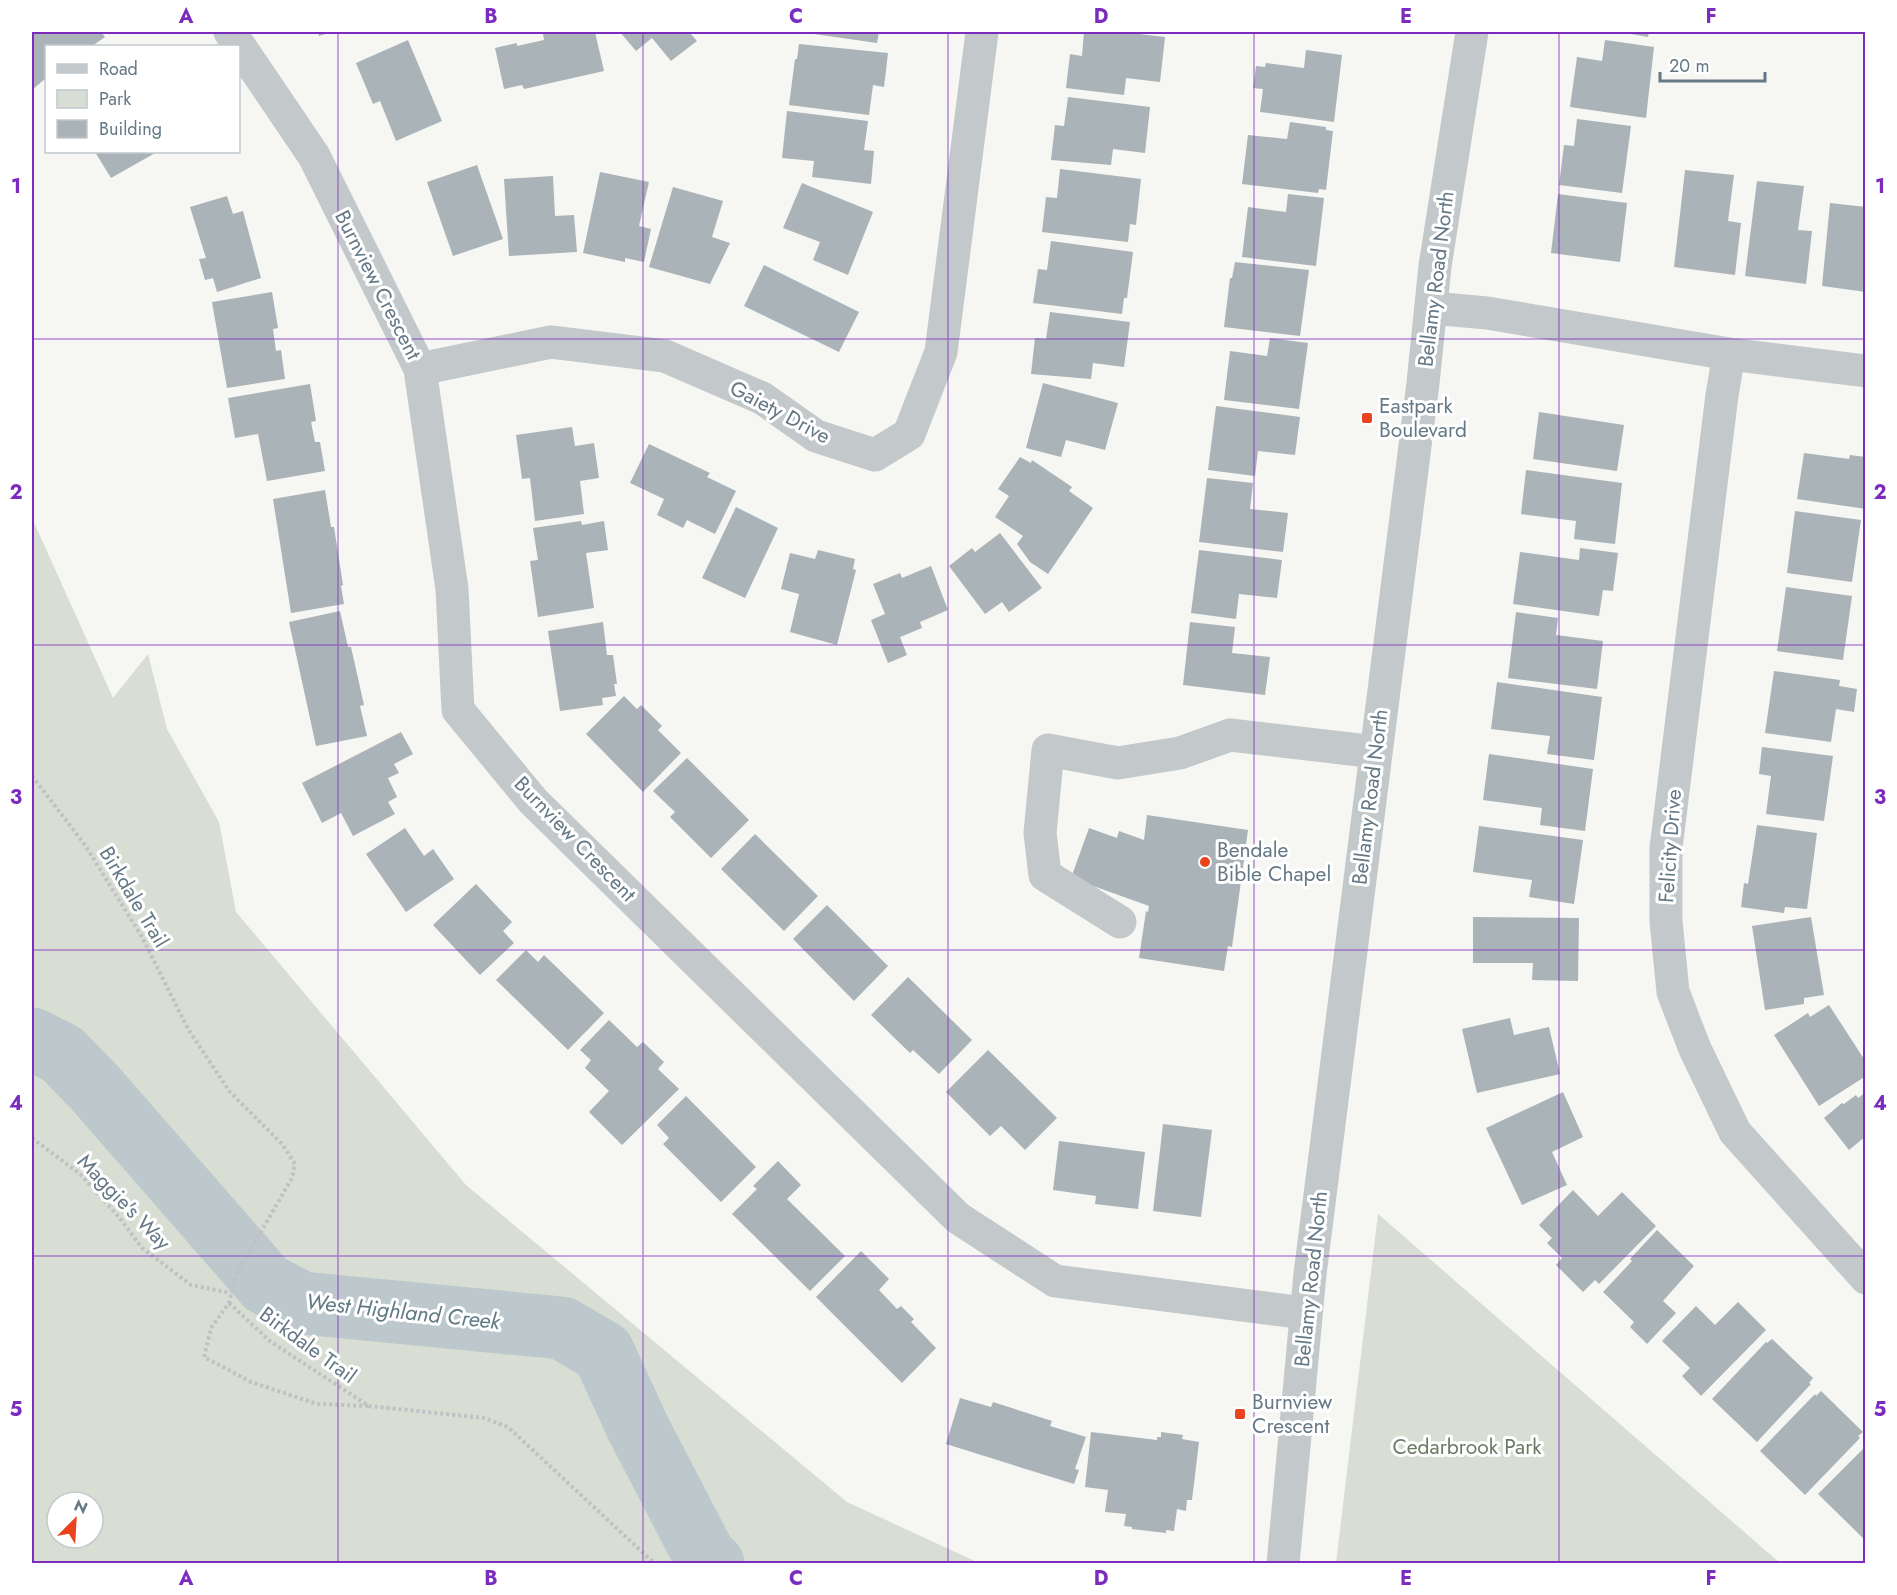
<svg xmlns="http://www.w3.org/2000/svg" width="1897" height="1595" font-family="Jost,sans-serif">
	<style>
		.green { fill: #d8ded3; fill-rule: evenodd }
		.lines { fill: none; stroke-linecap: round; stroke-linejoin: round }
		.river { stroke: #bcc8cc; stroke-width: 63 }
		.building { fill: #aab3b8 }
		.path { stroke: #bfc1c3; stroke-width: 4; stroke-dasharray: 3 3; stroke-linecap: butt }
		.minor { stroke: #c3c8ca; stroke-width: 33 }
		.grid { fill: none; stroke: #7b2cbf; stroke-width: 1.5; stroke-opacity: 0.55 }
		.poi-dot { fill: #ea441e; stroke: #fff; stroke-width: 2 }
		.labels { text-anchor: middle; stroke-width: 6; stroke-linejoin: round; paint-order: stroke }
		.street-label { font-size: 21px; fill: #647885; stroke: #fff }
		.poi-label { font-size: 21px; fill: #647885; stroke: #fff; text-anchor: start }
		.park-label { font-size: 21px; fill: #697c63; stroke: #fff }
		.water-label { font-size: 22px; font-style: italic; fill: #5f7a82; stroke: #fff }
		.neatline { fill: none; stroke: #7b2cbf; stroke-width: 2 }
		.grid-label { font-size: 20px; text-anchor: middle; font-weight: bold; fill: #7b2cbf }
	</style>
	<rect width="100%" height="100%" fill="#f6f6f3"/>
	<path class="green" d="M32,518L113,698L148,654L167,729L219,822L236,912L466,1185L847,1502L979,1563H32ZM57,1502H93V1538H57Z
		M1378,1214L1780,1563H1336Z"/>
	<g class="lines">
		<path class="river" d="M32,1039L62,1054L95,1088L266,1284L302,1303L562,1328L603,1352L638,1428L705,1557L713,1564"/>
	</g>
	<path class="building" d="M32,32H101L105,37L92,46H46V78L32,90Z
		M318,32H332L319,36Z
		M554,32H595L604,71L524,89L522,85L504,89L495,48L517,43V46L544,40L543,34Z
		M620,32H689L697,41L671,61L652,38L636,51Z
		M800,32H879L877,43Z
		M1084,32H1122L1165,37L1160,82L1126,78L1124,95L1066,88L1070,54L1082,56Z
		M1620,32H1649L1648,37Z
		M408,40L442,121L396,141L380,101L373,104L356,63Z
		M1605,40L1654,47L1646,118L1570,107L1577,57L1602,61Z
		M799,44L888,53L884,87L873,85L869,115L789,105L795,59H797Z
		M1306,50L1342,55L1334,122L1260,112L1263,89L1253,88L1256,66L1265,67L1266,63L1304,68Z
		M1068,97L1150,107L1145,153L1113,149L1111,165L1051,160L1055,125L1064,126Z
		M787,111L868,121L864,150L874,151L871,184L812,177L814,161L782,158Z
		M1577,119L1631,126L1622,193L1559,185L1564,145L1574,146Z
		M1290,122L1326,127V130L1333,131L1326,190L1319,189L1318,193L1242,184L1248,135L1287,139Z
		M95,152H157L111,178Z
		M477,165L503,239L453,256L427,182Z
		M1060,169L1141,179L1136,225L1130,224L1128,242L1042,232L1046,197L1057,198Z
		M1685,170L1734,175L1728,221L1741,223L1735,275L1674,267Z
		M600,172L649,182L639,226L651,229L644,262L625,258V262L583,253Z
		M553,176L555,216L574,215L577,252L509,256L504,179Z
		M1757,181L1804,186L1798,230L1812,231L1806,284L1745,276Z
		M802,183L873,212L848,275L813,260L820,242L783,228Z
		M673,187L723,201L712,237L730,243L710,284L649,267Z
		M1288,194L1324,198L1316,266L1242,257L1248,207L1286,212Z
		M1558,194L1627,203L1620,262L1551,253Z
		M227,196L233,214L243,211L261,278L217,292L213,278L205,280L199,259L206,258L190,207Z
		M1830,203L1866,207V292L1822,286Z
		M1051,241L1133,252L1127,298H1124L1122,314L1033,303L1038,269L1047,270Z
		M1235,262L1309,270L1300,336L1224,327L1230,278H1232Z
		M764,265L859,312L839,352L744,306Z
		M272,292L278,328L273,329L276,351L281,350L285,379L227,388L212,302Z
		M1050,312L1130,322L1124,367L1093,363L1091,379L1031,374L1035,338L1046,339Z
		M1270,338L1308,343L1299,409L1224,400L1230,351L1267,356Z
		M1043,383L1118,403L1105,450L1066,440L1061,457L1026,448Z
		M310,384L316,421L311,422L315,442H320L325,471L267,481L258,434L235,438L228,398Z
		M1216,406L1300,417L1295,455L1258,451L1255,476L1208,470Z
		M1539,412L1624,425L1617,471L1533,459Z
		M572,427L575,446L594,443L599,478L580,481L584,514L535,521L530,478L522,479L516,435Z
		M649,444L710,473L707,477L736,491L715,534L687,520L683,528L657,515L664,499L630,483Z
		M1804,453L1849,459L1850,455L1866,457V509L1797,499Z
		M1020,457L1031,463L1032,460L1072,487L1069,491L1093,508L1048,574L1030,562L1017,544L1023,536L995,517L1009,496L998,489Z
		M1526,470L1622,483L1615,544L1574,539L1576,521L1521,514Z
		M1207,478L1253,483L1250,509L1288,513L1283,552L1199,542Z
		M325,490L331,527H334L343,585L341,586L344,604L291,613L273,499Z
		M736,507L778,528L745,598L702,578Z
		M1795,511L1861,520L1852,582L1787,573Z
		M581,521L582,525L604,521L608,550L586,553L594,608L538,617L530,561L538,560L533,528Z
		M1000,533L1042,588L1009,612L1002,602L985,614L949,566L972,548L975,552Z
		M1580,548L1618,553L1613,591L1603,590L1599,616L1513,604L1520,552L1579,560Z
		M818,550L855,559L853,569L856,570L837,645L790,632L799,594L781,589L790,553L815,559Z
		M1199,550L1282,560L1277,598L1239,594L1236,619L1191,613Z
		M931,566L948,610L920,622L922,628L900,637L907,655L888,663L871,620L885,614L873,584L900,573L902,578Z
		M1786,587L1852,596L1843,660L1777,651Z
		M340,611L348,647H351L364,705L360,706L367,736L316,746L289,622Z
		M1516,612L1558,618L1556,635L1603,641L1597,689L1508,678Z
		M603,622L607,655H613L617,684H614L616,696L602,698L603,705L560,711L548,631Z
		M1190,622L1235,627L1232,653L1270,657L1265,695L1183,685Z
		M1774,671L1840,680L1839,686L1857,689L1854,712L1836,709L1831,742L1765,733Z
		M1497,682L1602,697L1594,760L1547,754L1550,736L1491,729Z
		M624,696L637,709L641,705L662,726L658,730L681,753L643,792L586,734Z
		M401,732L413,754L394,764L399,773L388,778L397,797L388,802L395,814L353,836L341,813L322,823L302,783Z
		M1762,747L1833,756L1824,821L1766,814L1771,776L1759,774Z
		M1489,754L1593,769L1585,831L1540,825L1542,808L1483,800Z
		M687,758L749,820L711,858L670,817L675,812L653,791Z
		M1147,815L1248,830L1232,947L1228,946L1224,971L1139,958L1146,911L1148,912L1149,906L1071,878L1089,828L1117,838L1119,831L1144,840Z
		M1757,825L1817,833L1807,909L1785,907L1784,913L1741,907L1744,883L1748,884Z
		M1479,826L1583,840L1574,904L1529,897L1532,880L1473,872Z
		M405,828L424,856L433,849L454,879L406,912L366,854Z
		M755,834L818,896L784,931L721,869Z
		M476,884L512,922L503,931L514,943L480,975L433,925Z
		M827,905L888,966L854,1001L793,939Z
		M1473,917L1579,918L1578,981L1532,980L1533,963H1473Z
		M1811,917L1824,995L1804,998V1004L1765,1010L1752,926Z
		M526,950L538,962L544,955L604,1013L568,1050L496,980Z
		M908,977L972,1040L939,1074L913,1050L910,1053L871,1015Z
		M1829,1005L1866,1062V1076L1819,1106L1774,1035L1808,1013L1810,1017Z
		M1510,1018L1514,1035L1549,1027L1560,1074L1477,1093L1462,1029Z
		M609,1020L637,1047L643,1042L664,1062L658,1069L679,1089L622,1145L589,1112L609,1091L585,1068L591,1060L580,1050Z
		M988,1050L1057,1118L1025,1150L1001,1126L990,1136L946,1092Z
		M1563,1092L1583,1137L1552,1152L1567,1185L1522,1205L1486,1128Z
		M1866,1092V1136L1849,1150L1824,1118L1842,1103L1844,1104L1856,1095L1858,1098Z
		M686,1096L756,1167L721,1202L663,1144L669,1138L657,1125Z
		M1163,1124L1212,1130L1201,1217L1153,1211Z
		M1059,1141L1145,1152L1138,1209L1095,1204L1096,1196L1053,1190Z
		M778,1161L801,1185L787,1199L845,1256L810,1291L732,1214L757,1189L753,1186Z
		M1573,1190L1598,1216L1622,1192L1656,1226L1599,1284L1595,1280L1583,1292L1556,1265L1562,1258L1547,1243L1552,1238L1539,1225Z
		M1657,1230L1694,1266L1663,1301L1676,1313L1647,1344L1630,1327L1634,1322L1603,1292L1632,1261L1630,1259Z
		M861,1251L889,1279L879,1290L897,1309L901,1306L914,1319L911,1322L936,1348L902,1383L816,1297Z
		M1738,1302L1766,1330L1701,1396L1682,1376L1690,1368L1662,1341L1696,1306L1715,1325Z
		M1772,1339L1813,1378L1809,1383L1811,1384L1757,1442L1712,1399L1766,1342L1767,1343Z
		M1821,1391L1863,1432L1858,1436L1860,1438L1805,1495L1760,1451L1815,1394L1816,1396Z
		M960,1398L991,1407L993,1402L1052,1421L1050,1426L1086,1437L1075,1469L1079,1470L1074,1484L946,1444Z
		M1091,1432L1157,1440V1437H1161V1432L1183,1435L1182,1439L1199,1442L1192,1500H1187L1186,1511L1177,1509L1174,1531L1166,1530V1533L1132,1529V1527L1124,1526L1126,1514L1105,1512L1108,1490L1085,1487Z
		M1866,1446V1541L1818,1494Z"/>
	<g class="lines">
		<path class="path" d="M32,776L85,845L142,937L188,1029L230,1092L282,1144L295,1164L292,1178L236,1275L229,1303L211,1328L204,1357L251,1382L317,1404L369,1406
			M32,1138L80,1174L119,1217L142,1248L191,1285L231,1293
			M229,1303L271,1342L369,1406L484,1418L508,1427L655,1564"/>
		<path class="minor" d="M230,32L314,156L420,369L452,589L458,710L533,801L958,1218L1055,1281L1305,1313
			M1432,308L1487,313L1729,354L1866,371
			M1729,354L1722,395L1666,848V921L1673,992L1695,1049L1735,1132L1866,1278
			M420,369L551,342L665,356L762,398L816,436L875,455L909,434L941,352L982,32
			M1120,922L1045,875L1040,833L1048,750L1118,763L1180,753L1230,735L1376,752
			M1283,1564L1310,1274L1423,383L1435,266L1472,32"/>
	</g>
	<path class="grid" d="M338,32V1564M643,32V1564M948,32V1564M1254,32V1564M1559,32V1564M32,339H1866M32,645H1866M32,950H1866M32,1256H1866"/>
	<g class="poi-dot">
		<rect x="1361" y="412" width="12" height="12" rx="3"/>
		<circle cx="1205" cy="862" r="6"/>
		<rect x="1234" y="1408" width="12" height="12" rx="3"/>
	</g>
	<g class="labels">
		<g class="street-label">
			<text transform="translate(1436 279) rotate(-83)" y="7">Bellamy Road North</text>
			<text transform="translate(378 285) rotate(63)" y="7">Burnview Crescent</text>
			<text transform="translate(780 412) rotate(28)" y="7">Gaiety Drive</text>
			<text transform="translate(1370 797) rotate(-83)" y="7">Bellamy Road North</text>
			<text transform="translate(575 839) rotate(46)" y="7">Burnview Crescent</text>
			<text transform="translate(1670 846) rotate(-86)" y="7">Felicity Drive</text>
			<text transform="translate(134 897) rotate(59)" y="7">Birkdale Trail</text>
			<text transform="translate(124 1202) rotate(46)" y="7">Maggie's Way</text>
			<text transform="translate(1311 1279) rotate(-84)" y="7">Bellamy Road North</text>
			<text transform="translate(308 1345) rotate(36)" y="7">Birkdale Trail</text>
		</g>
		<g class="poi-label">
			<text x="1379" y="413">Eastpark<tspan x="1379" dy="24">Boulevard</tspan></text>
			<text x="1217" y="857">Bendale<tspan x="1217" dy="24">Bible Chapel</tspan></text>
			<text x="1252" y="1409">Burnview<tspan x="1252" dy="24">Crescent</tspan></text>
		</g>
		<g class="park-label">
			<text x="1467" y="1454">Cedarbrook Park</text>
		</g>
		<g class="water-label">
			<text transform="translate(403 1311) rotate(6)" y="8">West Highland Creek</text>
		</g>
	</g>
	<rect width="1897" height="1595" fill="none" stroke="#ffffff" stroke-width="66"/>
	<rect x="45" y="45" width="195" height="108" fill="#ffffff" stroke="#c1c9ce" stroke-width="1.5"/>
	<rect x="57" y="64" width="30" height="9" fill="#c3c8ca" stroke="#c1c9ce" stroke-width="1.5"/>
	<text x="99" y="75" font-size="18" fill="#647885">Road</text>
	<rect x="57" y="90" width="30" height="18" fill="#d8ded3" stroke="#c1c9ce" stroke-width="1.5"/>
	<text x="99" y="105" font-size="18" fill="#647885">Park</text>
	<rect x="57" y="120" width="30" height="18" fill="#aab3b8" stroke="#c1c9ce" stroke-width="1.5"/>
	<text x="99" y="135" font-size="18" fill="#647885">Building</text>
	<g transform="translate(75 1520) rotate(24)"><circle r="28" fill="#ffffff" stroke="#c1c9ce" stroke-width="1.5"/>
	<path d="M0-4.5L10 22L0 15L-10 22Z" fill="#ea441e"/>
	<text y="-9" font-size="16" font-weight="bold" text-anchor="middle" fill="#647885">N</text>
	</g>
	<path d="M1660 72v9h105v-9" fill="none" stroke="#647885" stroke-width="3"/>
	<text x="1669" y="72" font-size="18" fill="#647885" stroke="#ffffff" stroke-width="4.5" paint-order="stroke">20 m</text>
	<rect x="33" y="33" width="1831" height="1529" class="neatline"/>
	<g class="grid-label">
		<text x="186" y="23">A</text>
		<text x="491" y="23">B</text>
		<text x="796" y="23">C</text>
		<text x="1101" y="23">D</text>
		<text x="1406" y="23">E</text>
		<text x="1711" y="23">F</text>
		<text x="16" y="193">1</text>
		<text x="1880" y="193">1</text>
		<text x="16" y="499">2</text>
		<text x="1880" y="499">2</text>
		<text x="16" y="804">3</text>
		<text x="1880" y="804">3</text>
		<text x="16" y="1110">4</text>
		<text x="1880" y="1110">4</text>
		<text x="16" y="1416">5</text>
		<text x="1880" y="1416">5</text>
		<text x="186" y="1585">A</text>
		<text x="491" y="1585">B</text>
		<text x="796" y="1585">C</text>
		<text x="1101" y="1585">D</text>
		<text x="1406" y="1585">E</text>
		<text x="1711" y="1585">F</text>
	</g>
</svg>
